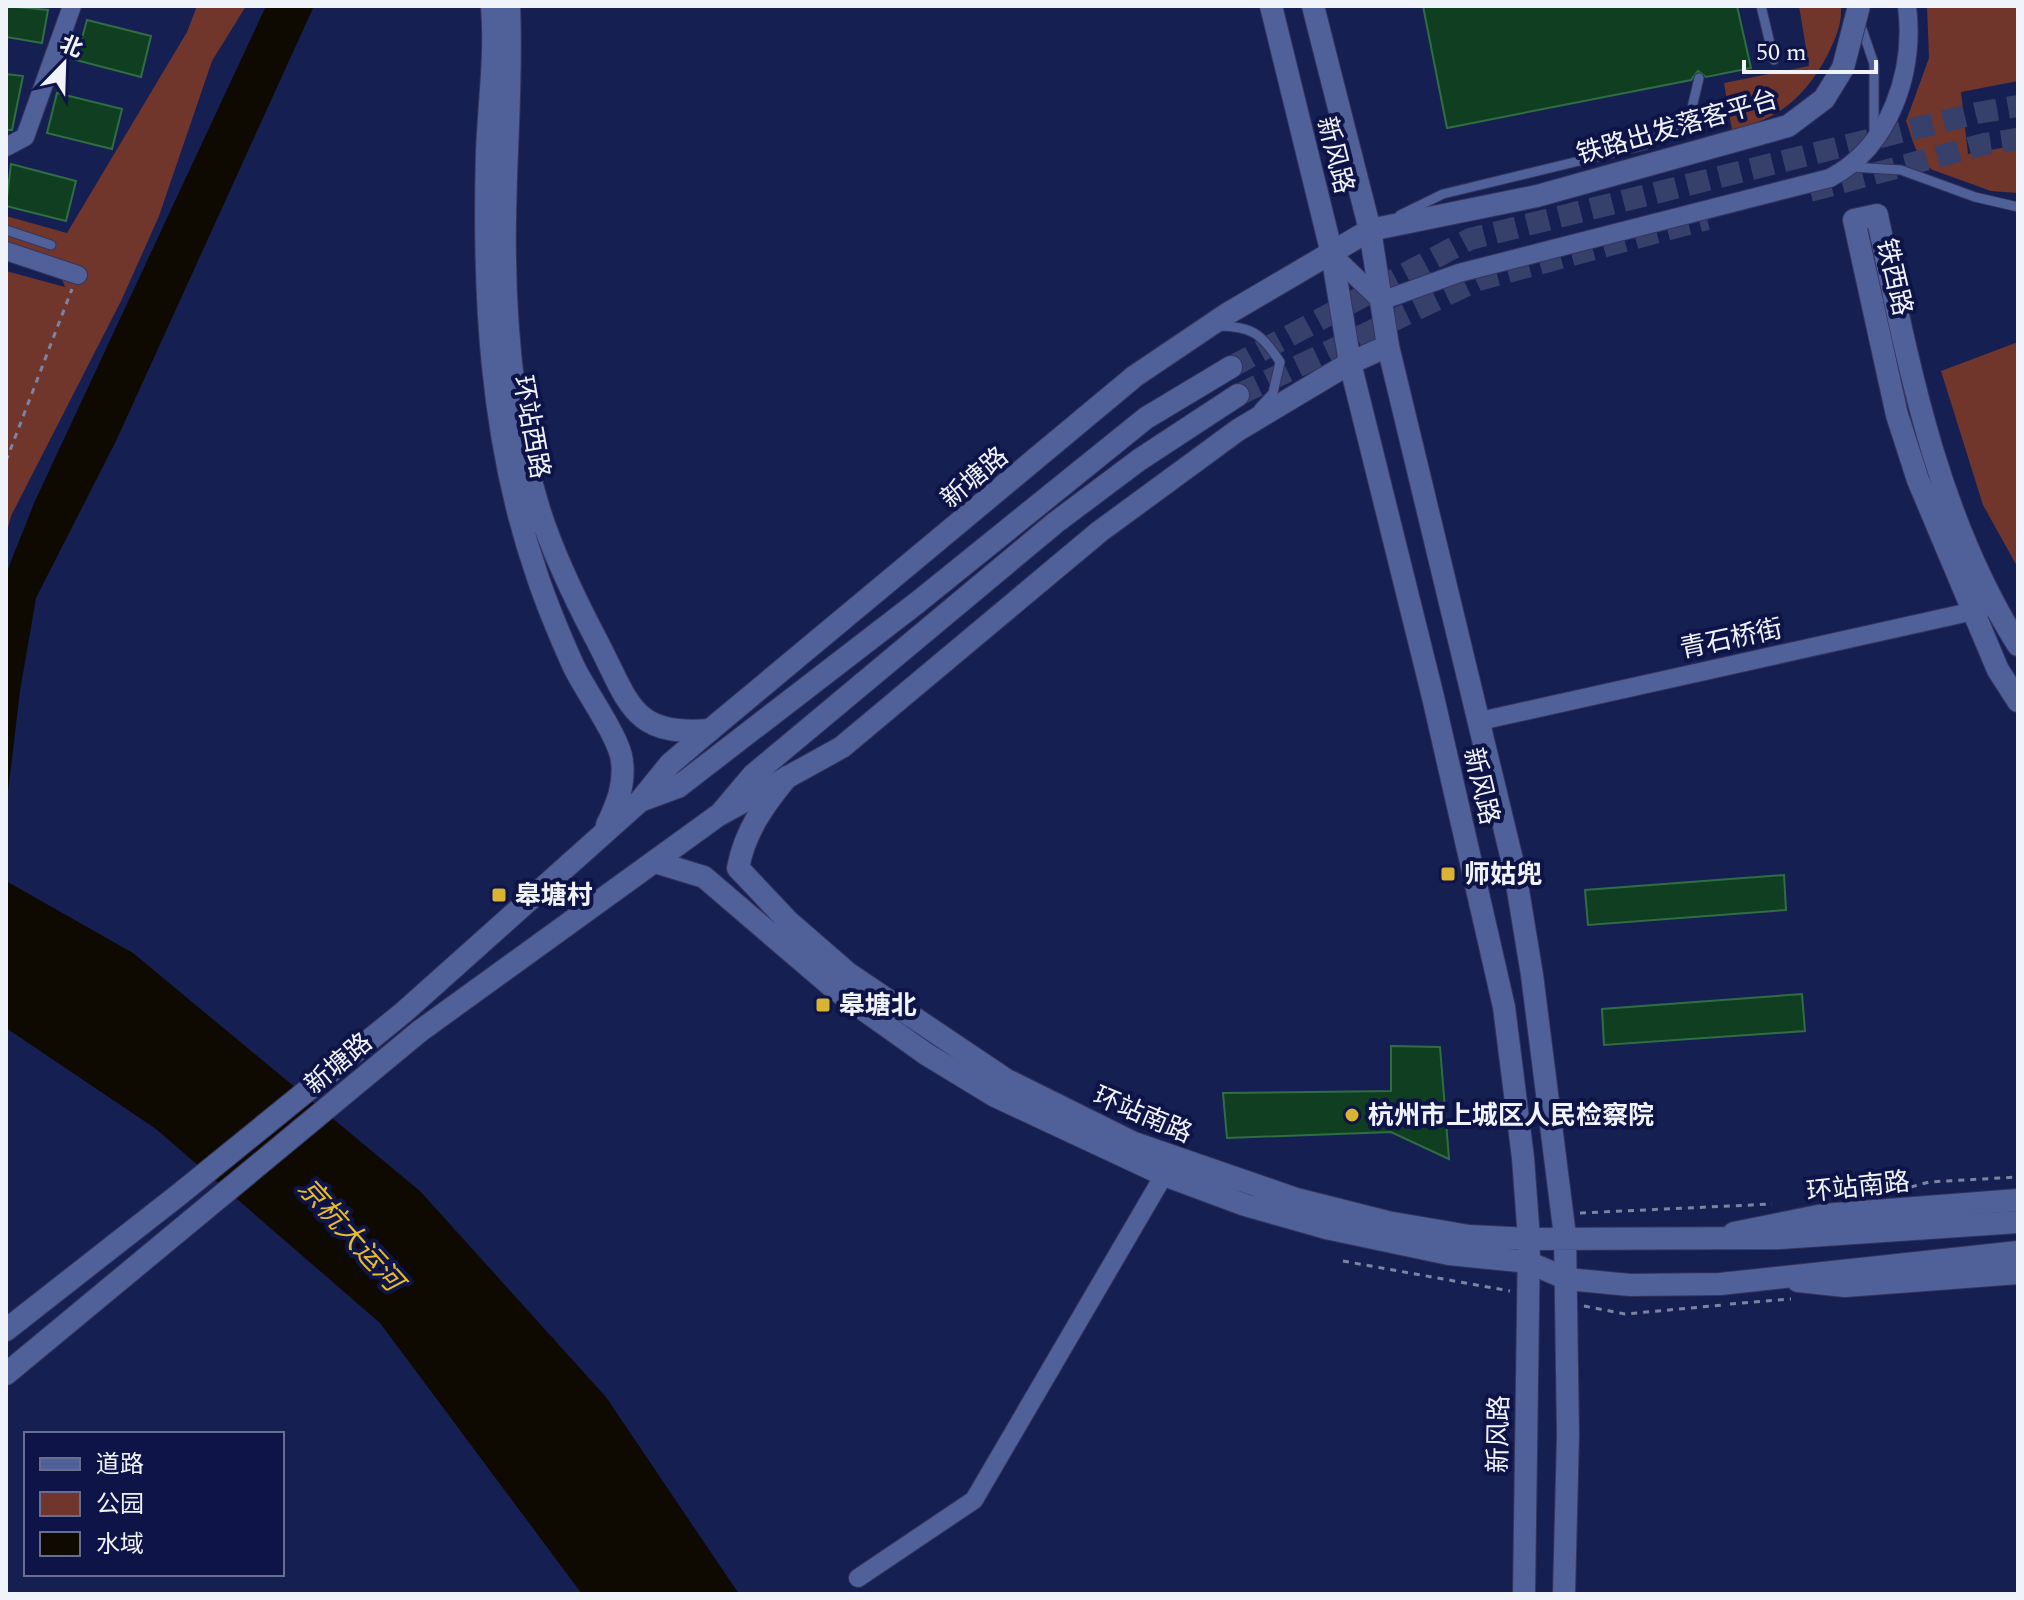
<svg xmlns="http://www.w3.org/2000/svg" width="2024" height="1600" font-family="Spectral,'Noto Sans SC',serif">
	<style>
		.green { fill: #70362c }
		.water { fill: #0f0a01 }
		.building { fill: #0f3f20; stroke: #306d43; stroke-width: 2 }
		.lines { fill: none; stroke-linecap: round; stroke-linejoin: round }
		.secondary-tunnel { stroke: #373f6b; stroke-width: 22; stroke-dasharray: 22 11; stroke-linecap: butt }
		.service-casing { stroke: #34345d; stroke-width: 11 }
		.minor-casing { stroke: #34345d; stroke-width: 20 }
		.tertiary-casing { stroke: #34345d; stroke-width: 24 }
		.secondary-casing { stroke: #34345d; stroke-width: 24 }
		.path { stroke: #7e83a2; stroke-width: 3; stroke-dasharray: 6 6; stroke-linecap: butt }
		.service { stroke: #506099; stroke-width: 9 }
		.minor { stroke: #506099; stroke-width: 18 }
		.tertiary { stroke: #506099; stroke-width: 22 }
		.secondary { stroke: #506099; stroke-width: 22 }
		.secondary-bridge-casing { stroke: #34345d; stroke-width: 24; stroke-linecap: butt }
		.secondary-bridge { stroke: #506099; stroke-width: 22 }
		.poi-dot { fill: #d9b334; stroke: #0e1447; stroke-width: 3 }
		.labels { text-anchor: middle; stroke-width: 8; stroke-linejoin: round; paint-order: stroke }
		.street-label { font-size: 26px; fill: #f1f3fa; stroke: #0e1447 }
		.poi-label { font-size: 26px; font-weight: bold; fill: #f1f3fa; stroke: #0e1447; text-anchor: start }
		.water-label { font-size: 28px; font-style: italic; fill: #e6bc28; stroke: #0e1447 }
	</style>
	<rect width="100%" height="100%" fill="#161f52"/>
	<path class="green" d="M197,6H246L212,61L159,216L122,299L11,516L6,535V271L65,287L53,257L6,243V216L67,233L187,32Z
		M1799,6H1841C1842,25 1836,37 1828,54C1806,96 1779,120 1732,130L1724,83L1809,66Z
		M1927,6H2015L2018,14V81L1961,92L1968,154L2018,145V193L1991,191L1933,170C1917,162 1912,137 1906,121L1929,58Z
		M2018,342V568L1983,505L1941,371Z"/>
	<path class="water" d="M266,6H314L116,441L36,598L20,691L6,809V574L35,501Z
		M6,881L133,953L420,1191L606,1397L739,1594H582L380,1323L156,1129L6,1028Z"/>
	<path class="building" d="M6,6L48,10L42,43L6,37Z
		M1423,6H1737L1751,68L1706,77L1698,71L1691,80L1447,128Z
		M87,20L151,36L141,77L76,60Z
		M6,74L23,76L12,130H6Z
		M57,93L122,109L112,149L47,133Z
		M11,164L76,181L66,221L6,206Z
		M1784,875L1786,910L1588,925L1585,890Z
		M1802,994L1805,1031L1604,1045L1602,1009Z
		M1391,1046L1440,1047L1449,1159L1391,1132L1227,1138L1223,1093L1391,1091Z"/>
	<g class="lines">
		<path class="secondary-tunnel" d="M1810,191L1984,144L2018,139
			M1231,367L1470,239L1977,113L2018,106
			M1238,395L1478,280L1707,219"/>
		<defs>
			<path id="service" d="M1761,6L1774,60
				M1860,23L1874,64V134
				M1851,167L1901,170L1975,197L2018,207
				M1400,215L1443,194L1645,145L1690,116L1699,78
				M6,230L51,245
				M1218,326C1252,326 1262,334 1280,362L1273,393L1259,408"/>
			<path id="minor" d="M6,147L25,137L72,6
				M6,251L78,275
				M1332,254L1381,301L1459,273L1830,178C1891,146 1915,71 1907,6
				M1480,721L1983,609
				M858,1578L974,1500L1164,1175"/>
			<path id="tertiary" d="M640,801L670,764L710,730L1135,376L1227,314L1370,230
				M721,814L842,747L1099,532L1238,430L1350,363L1388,346
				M1734,1233L1823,1215L2018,1200
				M1798,1281L1845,1286L2018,1273"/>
			<path id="secondary" d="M492,6C496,55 489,102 487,151C483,293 490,439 537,575C547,605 560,636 573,665C584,689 620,738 622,761C625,785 617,804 607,825
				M509,6C513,91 503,175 505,260C506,339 516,437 540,512C554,556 575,599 596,639C629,701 630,737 710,730
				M1271,6L1332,254L1350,363L1433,697L1504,1007L1523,1158L1529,1239L1524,1594
				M1313,6L1370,230L1388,346L1515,872L1532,975L1565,1236L1568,1435L1564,1594
				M1370,230L1537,196
				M2018,645C1936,515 1908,363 1877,215L1854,220L1897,415L1918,480L1998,670L2018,701
				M787,777C764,805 745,831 738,868L788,921L849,974L1005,1079L1134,1143L1296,1199L1387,1222L1469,1236L1529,1239L1780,1238L2018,1222
				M655,862L704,877L836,990L926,1054L995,1096L1164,1175L1245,1205L1326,1228L1449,1254L1528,1262L1567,1279L1630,1285L1720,1284L2018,1252
				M6,1330L181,1193L404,1012L640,801L678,787L918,602L1146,418L1231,367
				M6,1374L420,1031L720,814L753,775L1055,523L1139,460L1238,395"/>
		</defs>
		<use href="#service" class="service-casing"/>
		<use href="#minor" class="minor-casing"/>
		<use href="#tertiary" class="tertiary-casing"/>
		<use href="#secondary" class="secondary-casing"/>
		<path class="path" d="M6,461L72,289
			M1911,1187L1929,1182L2018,1177
			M1580,1213L1772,1204
			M1343,1261L1510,1291
			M1730,1304L1791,1299
			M1584,1306L1625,1314L1723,1305"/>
		<use href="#service" class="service"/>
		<use href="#minor" class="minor"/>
		<use href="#tertiary" class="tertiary"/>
		<use href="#secondary" class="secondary"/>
		<defs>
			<path id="secondary-bridge" d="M1537,196L1788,126L1824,99L1843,68L1859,6"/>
		</defs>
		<use href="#secondary-bridge" class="secondary-bridge-casing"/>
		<use href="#secondary-bridge" class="secondary-bridge"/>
	</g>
	<g class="poi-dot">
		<rect x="1440" y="866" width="16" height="16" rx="4"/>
		<rect x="491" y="887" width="16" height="16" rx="4"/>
		<rect x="815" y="997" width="16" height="16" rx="4"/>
		<circle cx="1352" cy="1115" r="8"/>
	</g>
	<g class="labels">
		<g class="street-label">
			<text transform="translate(1677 126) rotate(-16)" y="9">铁路出发落客平台</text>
			<text transform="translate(1336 155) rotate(76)" y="9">新风路</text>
			<text transform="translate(1895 277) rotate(77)" y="9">铁西路</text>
			<text transform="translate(532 427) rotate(80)" y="9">环站西路</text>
			<text transform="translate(974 477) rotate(-40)" y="9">新塘路</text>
			<text transform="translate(1731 638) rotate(-12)" y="9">青石桥街</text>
			<text transform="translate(1482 786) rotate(77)" y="9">新风路</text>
			<text transform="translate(338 1063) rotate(-40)" y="9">新塘路</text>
			<text transform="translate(1143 1114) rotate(23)" y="9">环站南路</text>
			<text transform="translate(1858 1186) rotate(-6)" y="9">环站南路</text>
			<text transform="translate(1498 1434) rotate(-89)" y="9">新风路</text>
		</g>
		<g class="poi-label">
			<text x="1464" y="883">师姑兜</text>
			<text x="515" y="904">皋塘村</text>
			<text x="839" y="1014">皋塘北</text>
			<text x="1368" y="1124">杭州市上城区人民检察院</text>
		</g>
		<g class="water-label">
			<text transform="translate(351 1234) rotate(48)" y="10">京杭大运河</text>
		</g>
	</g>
	<rect width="2024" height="1600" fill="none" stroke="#f1f3fa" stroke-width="16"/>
	<rect x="24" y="1432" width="260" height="144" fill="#0e1447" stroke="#696d8f" stroke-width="2"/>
	<rect x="40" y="1458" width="40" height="12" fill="#506099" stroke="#696d8f" stroke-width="2"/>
	<text x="96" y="1472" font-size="24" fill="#f1f3fa">道路</text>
	<rect x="40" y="1492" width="40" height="24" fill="#70362c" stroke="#696d8f" stroke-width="2"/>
	<text x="96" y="1512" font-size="24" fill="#f1f3fa">公园</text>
	<rect x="40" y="1532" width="40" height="24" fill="#0f0a01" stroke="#696d8f" stroke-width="2"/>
	<text x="96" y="1552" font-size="24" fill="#f1f3fa">水域</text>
	<g transform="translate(64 64) rotate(23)" stroke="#0e1447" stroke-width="6" paint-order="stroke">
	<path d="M0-6L14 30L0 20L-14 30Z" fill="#f1f3fa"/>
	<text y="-12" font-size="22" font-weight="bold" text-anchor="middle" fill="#f1f3fa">北</text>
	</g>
	<path d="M1744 60v12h132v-12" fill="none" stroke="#f1f3fa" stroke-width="4"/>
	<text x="1756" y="60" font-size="24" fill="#f1f3fa" stroke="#0e1447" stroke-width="6" paint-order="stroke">50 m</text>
</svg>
